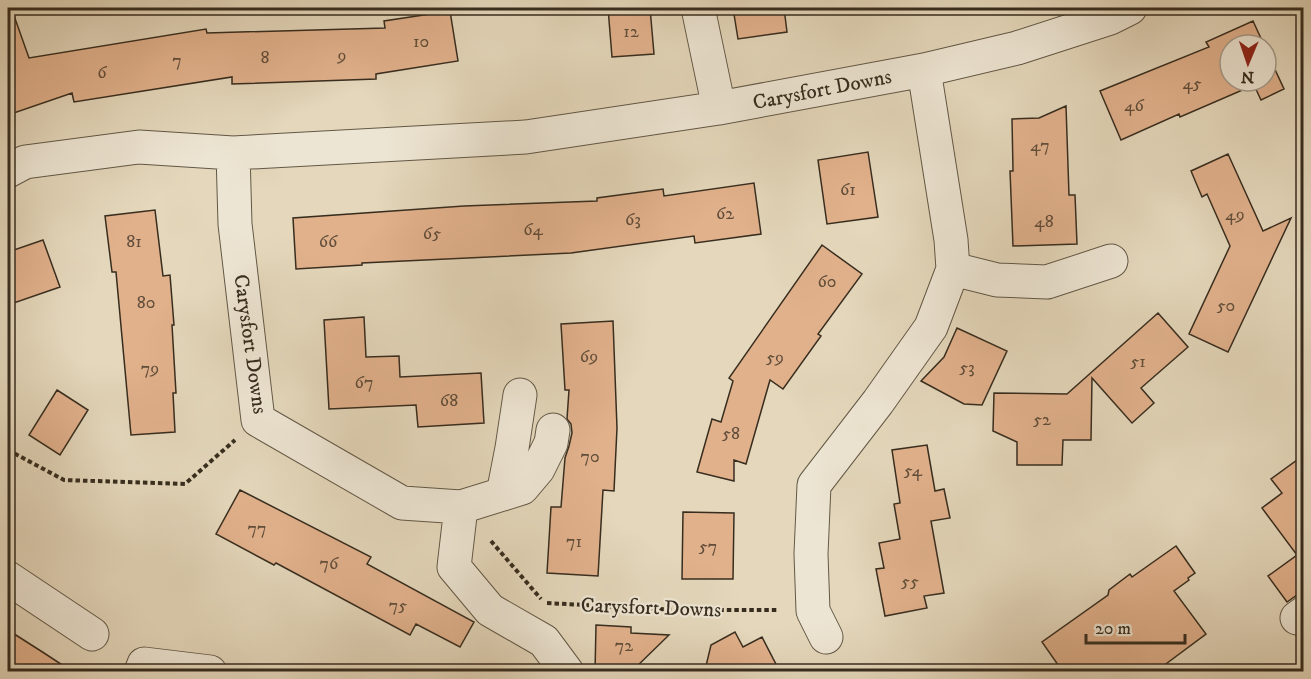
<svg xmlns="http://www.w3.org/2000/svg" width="1311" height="679" font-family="'IM FELL DW Pica',serif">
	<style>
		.building { fill: #e1b18c; stroke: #372d1f; stroke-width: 1.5 }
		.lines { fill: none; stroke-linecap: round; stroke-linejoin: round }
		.minor-casing { stroke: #625846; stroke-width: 35 }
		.path { stroke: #372d1f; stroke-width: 4; stroke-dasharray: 4.5 3; stroke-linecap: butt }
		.minor { stroke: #ede5d3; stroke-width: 33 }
		.labels { text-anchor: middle; stroke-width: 4.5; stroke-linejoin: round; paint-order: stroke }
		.number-label { font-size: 18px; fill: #624e3a }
		.street-label { font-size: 21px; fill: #372d1f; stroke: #ede5d3 }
	</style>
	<rect width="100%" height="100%" fill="#e4d7bb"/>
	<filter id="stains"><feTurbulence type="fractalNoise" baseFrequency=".00333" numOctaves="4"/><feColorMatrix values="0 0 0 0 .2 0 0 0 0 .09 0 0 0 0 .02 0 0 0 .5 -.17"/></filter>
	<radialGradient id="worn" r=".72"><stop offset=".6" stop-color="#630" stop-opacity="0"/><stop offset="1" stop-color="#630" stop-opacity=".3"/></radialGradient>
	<path class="building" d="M608,8H650L654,54L612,57Z
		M733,8H784L787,32L738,39Z
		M8,10H12L29,58L206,29L207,33L385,28L384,21L450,11L458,61L376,74V79L232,84V77L74,102L72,93L8,115Z
		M1253,21L1264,45H1230V81H1266V50L1284,89L1261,100L1254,85L1180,117L1179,114L1121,140L1100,91L1209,47L1206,42Z
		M1066,106L1069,195H1075L1077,244L1013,246L1010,171H1013L1012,119L1039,118Z
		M868,152L878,217L827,224L818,160Z
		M1228,154L1263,231L1291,218L1228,352L1189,334L1230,246L1207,194L1202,197L1191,171Z
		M754,183L761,234L695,243L694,236L571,253L362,263V265L296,269L293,218L464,206L597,201V198L663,189L664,196Z
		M155,210L163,276L170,275L174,325H172L176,393H173L175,432L131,435L116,272H112L105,216Z
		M43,240L60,287L8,305V252Z
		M822,245L862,274L818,334L821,336L783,389L770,380L746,464L734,460V481L697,472L712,419L721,422L733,381L729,378Z
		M1158,313L1188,347L1141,388L1154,403L1132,423L1092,378L1091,440H1063L1062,465H1017V442L993,431L994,393L1067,394Z
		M364,317L366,357L399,356L400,377L481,373L484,423L418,427L416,405L329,409L324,320Z
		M613,321L617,428L614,491L603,490L598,576L547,573L551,507H561L565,458L569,446L572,433L571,424L567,419L569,390H565L561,324Z
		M957,328L1007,351L982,405L964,404L921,381L944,357Z
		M57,390L88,410L60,455L29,435Z
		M927,445L935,491L944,489L950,518L931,521L944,593L924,596L927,608L885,616L876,569L884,568L879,543L900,539L894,504L900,503L892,450Z
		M1304,455V590L1287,602L1268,576L1297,555L1262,508L1282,493L1271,479Z
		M240,490L371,557L367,564L474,622L460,647L416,624L410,635L276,563L274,565L216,534Z
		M683,512L734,513L733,579H682Z
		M1176,546L1195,573L1188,578L1189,580L1174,591L1206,634L1155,672H1063L1042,642L1108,595L1109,590L1130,574L1132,577Z
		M596,625L631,627V633L669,635L631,672H595Z
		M8,630L44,653L73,672H8Z
		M735,632L743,647L762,637L780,672H696L706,666L711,645Z"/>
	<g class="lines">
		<defs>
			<path id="minor" d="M698,8L719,108
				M233,153L235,224L258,420L402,503L461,507L522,488L538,469L551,443L553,430
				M8,171L25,162L139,147L233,153L526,137L719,108L924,70L1017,48L1110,18L1130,8
				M953,269L997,280L1047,282L1111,261
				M503,494L512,448L520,395
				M461,507L454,567L490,610L544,641L567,672
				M8,578L92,634
				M1297,618L1304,613
				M826,637L813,611L811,554L814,485L878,402L931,327L953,269L951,240L924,70
				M141,672L144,664L210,672"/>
		</defs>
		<use href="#minor" class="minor-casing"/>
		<path class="path" d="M8,450L64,480L185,484L235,440
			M491,541L541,599
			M547,603L680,610H779
			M1300,672L1304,669"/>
		<use href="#minor" class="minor"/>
	</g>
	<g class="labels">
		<g class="number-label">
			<text x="631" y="37">12</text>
			<text x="421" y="47">10</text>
			<text x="342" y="61">9</text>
			<text x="265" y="63">8</text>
			<text x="177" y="66">7</text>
			<text x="102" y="78">6</text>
			<text x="1192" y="89">45</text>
			<text x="1134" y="111">46</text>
			<text x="1040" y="151">47</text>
			<text x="848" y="195">61</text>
			<text x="725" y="219">62</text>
			<text x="1235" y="220">49</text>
			<text x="633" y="225">63</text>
			<text x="1044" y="227">48</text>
			<text x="533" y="235">64</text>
			<text x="432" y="239">65</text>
			<text x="134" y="247">81</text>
			<text x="328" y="247">66</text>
			<text x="827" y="287">60</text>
			<text x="146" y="308">80</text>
			<text x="1226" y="311">50</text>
			<text x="589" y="362">69</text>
			<text x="775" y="363">59</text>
			<text x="1138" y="367">51</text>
			<text x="967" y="373">53</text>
			<text x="150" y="374">79</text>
			<text x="364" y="388">67</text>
			<text x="449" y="406">68</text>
			<text x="1042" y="425">52</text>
			<text x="731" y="439">58</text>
			<text x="590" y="462">70</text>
			<text x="913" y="476">54</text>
			<text x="257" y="534">77</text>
			<text x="574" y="547">71</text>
			<text x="708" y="552">57</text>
			<text x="329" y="569">76</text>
			<text x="910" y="587">55</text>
			<text x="398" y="611">75</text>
			<text x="624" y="651">72</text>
		</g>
		<g class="street-label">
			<text transform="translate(822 89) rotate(-11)" y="7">Carysfort Downs</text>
			<text transform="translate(251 344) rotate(82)" y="7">Carysfort Downs</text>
			<text transform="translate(651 607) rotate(2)" y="7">Carysfort Downs</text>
		</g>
	</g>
	<rect width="1311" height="679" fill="none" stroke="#e4d7bb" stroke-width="30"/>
	<rect x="9" y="9" width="1293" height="661" fill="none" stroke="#372d1f" stroke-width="3"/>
	<rect x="15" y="15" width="1281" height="649" fill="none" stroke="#372d1f" stroke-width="1.5"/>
	<g transform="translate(1248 63) rotate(182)"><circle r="28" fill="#ede5d3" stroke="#a49b8b" stroke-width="1.5"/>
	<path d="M0-4.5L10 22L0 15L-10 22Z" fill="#8f2418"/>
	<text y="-9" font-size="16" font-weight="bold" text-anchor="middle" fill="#372d1f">N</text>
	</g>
	<path d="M1086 634v9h99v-9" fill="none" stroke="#372d1f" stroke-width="3"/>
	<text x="1095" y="634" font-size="18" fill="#372d1f" stroke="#ede5d3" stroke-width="4.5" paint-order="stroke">20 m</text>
	<rect width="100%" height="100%" filter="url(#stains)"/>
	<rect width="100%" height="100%" fill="url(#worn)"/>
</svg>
